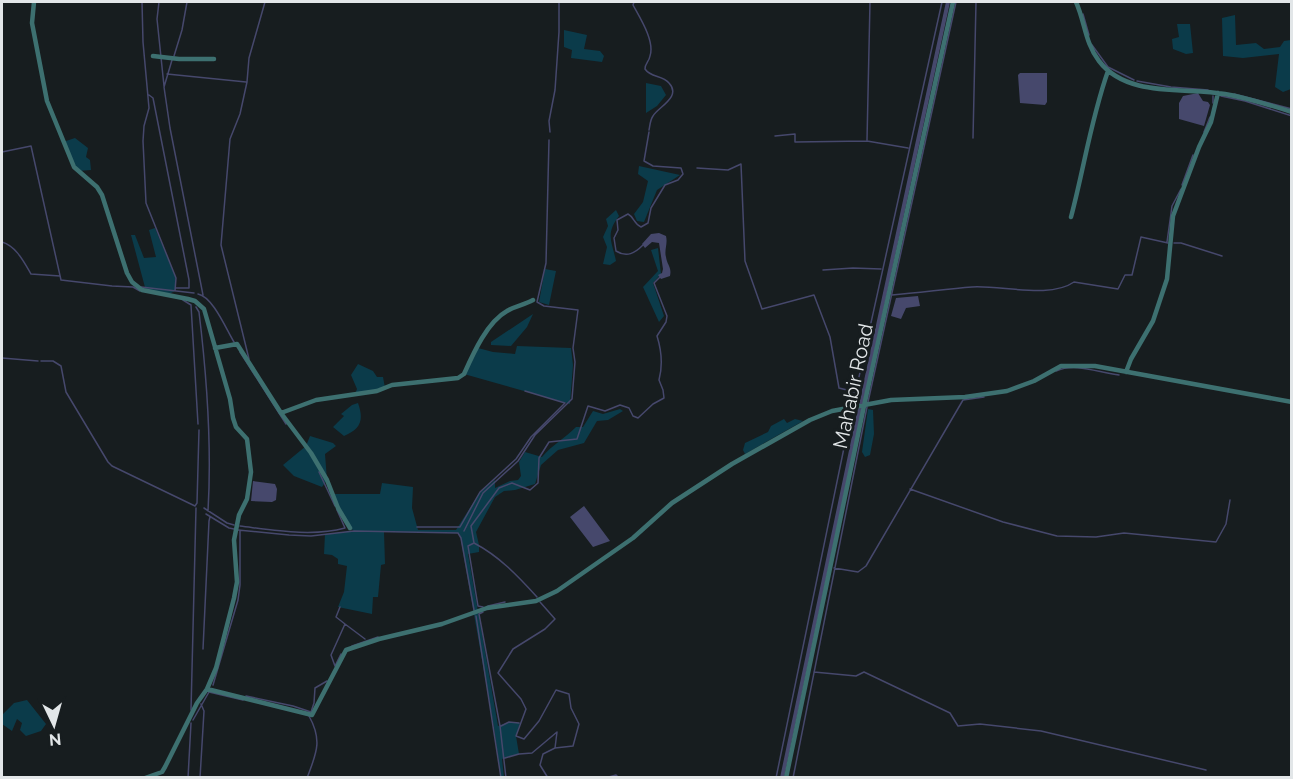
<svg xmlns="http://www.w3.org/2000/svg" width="1293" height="779" font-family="Raleway,sans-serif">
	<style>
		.green { fill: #0b3b4a }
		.water { fill: #46486c }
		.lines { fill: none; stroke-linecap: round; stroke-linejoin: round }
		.stream { stroke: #46486c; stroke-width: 1.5 }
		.canal { stroke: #46486c; stroke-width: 4 }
		.minor { stroke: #3d7070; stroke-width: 4.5 }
		.labels { text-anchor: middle; stroke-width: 6; stroke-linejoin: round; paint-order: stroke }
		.street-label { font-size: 20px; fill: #e2e6e8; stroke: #171d1f }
	</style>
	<rect width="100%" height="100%" fill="#171d1f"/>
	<path class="green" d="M1235,15L1236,45L1256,43L1264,49L1280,47L1284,41L1291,40V89L1283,92L1275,87L1279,54L1243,58L1223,56L1222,18Z
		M1177,24H1190L1193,53L1186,54L1173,49L1172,39L1179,37Z
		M564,30L587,35L584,49L600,51L604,56L602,62L571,58L572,50L564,47Z
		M646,83L661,86L666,95L657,106L646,113Z
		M75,138L88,148L86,157L90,160L91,170L78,171L63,142Z
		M639,166L680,175L657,190L644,222L637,221L634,214L643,202L648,181L638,174Z
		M616,210L619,216C605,234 612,242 616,261L610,265L603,264L607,247L603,237L608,226L606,219Z
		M155,228L176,278L175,291L169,294L146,291L131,235H135L144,258L156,257L149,230Z
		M658,248L661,274L653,283L664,316L659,322L643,287L658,271L651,250Z
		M545,269L556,271L549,305L539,302Z
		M533,314L527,327L511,346L491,345V342Z
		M517,346L571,348L573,365L570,404L464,374L478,348L493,352L515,354Z
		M358,364L373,371L377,377H383L385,388L355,394L357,389L351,375Z
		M358,403C364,420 361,429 344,436L333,427L344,416L341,414L352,405Z
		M620,409L623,411L608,420L597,421L584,443L558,450L541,465L535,484L515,490L504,491L495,497L476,532L479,545V552L468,554L498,726L509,722L520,723L516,736L519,754L502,759L504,777H501L494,728L460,535L459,533L384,532L385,564L381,565L378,597H373L372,614L338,607L344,592L347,566L338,564V559L332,555L324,554L325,534L354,531L350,528L333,494H380L382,483L413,487L412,508L418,530H456L480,492L495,480V488L510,481L518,480L521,476L519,462L525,452L542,457C552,445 565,438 576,427H583L593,411L603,414Z
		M868,409L873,410L874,434L870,455L865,457L862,452Z
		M784,419L787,423L795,419L803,421L745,454L743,450L745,443L768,432L771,426Z
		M310,436L333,443L336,446L325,454L327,480L322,487L294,476L283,465L306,446Z
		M27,700L46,724L41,731L26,736L20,730L22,723L17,719L12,731L2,724V715L14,703Z"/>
	<path class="water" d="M1020,73H1047V102L1045,105L1020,103L1018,75Z
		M1198,93L1203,101L1208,102L1210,105L1204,126L1179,119V103L1183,96Z
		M659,233L666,236C668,244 664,250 666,257C667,265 672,267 670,276L661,279L658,275L662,273L663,269L659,243L652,242L645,248L642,244L651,234Z
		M918,296L920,306L906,308L901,319L891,316L896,298Z
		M253,481L275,484L277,489L276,500L272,502L251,501Z
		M584,506L610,541L593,547L570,517Z"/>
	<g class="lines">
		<path class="stream" d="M142,2L143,42L149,108L144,126L143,141L146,203L176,278L175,291
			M159,2L157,19L164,86
			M634,2L633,5C640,18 655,41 650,56C649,62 645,63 645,69C651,78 662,75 669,83C682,97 658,107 653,116C650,120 650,126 649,130
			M1083,14L1089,35
			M1092,45L1108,67L1134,80
			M174,56L182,30L187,2
			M172,60L164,87L170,128L203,295
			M167,74L246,82
			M1137,81L1171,87L1208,90
			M1234,94L1292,109
			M149,95L153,98L189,280V288H176
			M1213,96V103
			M1221,96L1245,101L1292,116
			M550,132L549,121L555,90L559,32V2
			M1204,132L1210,117
			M775,136L795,134V142L867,141L908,148
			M973,138L976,2
			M867,140L870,2
			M2,152L31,146L61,280L112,286L133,287L140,291
			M697,168L728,170L741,164L745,261L762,309L814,295L830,337L839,388L855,392
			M1182,185L1193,155
			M2,242C16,246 24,262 31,274L60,276
			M1167,242L1172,206L1181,189
			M1174,243H1181L1222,256
			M643,245C635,253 627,258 616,251L614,238L618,230L617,220L628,214C634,217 634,224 641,227L648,223L651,208L665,185L678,180L683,174L681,168L653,166L644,161L649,132
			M823,270L853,268L881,269
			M141,287L194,293
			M198,294C213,297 226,329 234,342
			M892,295C919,293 946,289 972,287C1001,285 1050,299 1074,282L1118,289L1125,275H1132L1141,237L1168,243
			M183,300L191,305L198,424
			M196,307L199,312C207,378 212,444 208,511
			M240,352L286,424
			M2,358L38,361
			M249,359L221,245L230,139L240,114L247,82L249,58L265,2
			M41,361H53L61,366L66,392L108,462L112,466L195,506L197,503L199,430
			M1056,371C1076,362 1099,373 1119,375
			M868,402L956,2
			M853,404L942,2
			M319,472L335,506
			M910,489L1003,522L1057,536L1096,537L1124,533L1216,542L1226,524L1230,500
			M204,508L227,523L234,525
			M206,514L229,528L234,529
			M240,526C273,530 312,537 345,528L337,510
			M417,527H460L480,492L516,459L531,437L565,403L525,391
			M238,530L289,535L311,536L354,531L458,533L461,538L474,610
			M464,531L483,493L518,461L535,435L572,399L575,362L573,348L578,310L544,306L537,302L546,263L549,140
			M474,543L468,546L478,606L483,607
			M834,568L858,572L866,566L963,400L984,397
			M537,597C518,576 499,556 474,543L471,526L499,488L512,483L530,490L538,483L539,458L549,442L577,439L588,406L605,411L620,405L629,408L633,416L638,418L653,404L664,398L663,390L659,380C663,365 662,352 657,336L666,322L667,316L654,283L661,276
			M540,602L555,619L545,629L513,649L498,673L521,699L526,709L516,736L524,739L539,721L556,690L569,694L571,708L579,724L573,746L555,748L543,754L540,765L548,778
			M488,606L505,602
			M483,612L479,614L500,726L506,778
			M476,616L501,778
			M345,624L365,639
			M352,646L378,637
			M203,649L209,521L210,517
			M335,666L331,655L345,624L336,617L340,607
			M335,666L341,654
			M814,672L856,676L864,672L950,713L958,726L980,724L1041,731L1206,770
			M213,685L238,600L240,585V531
			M246,696L293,706L311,712L314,703L315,688L327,681
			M191,710L196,508
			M193,720L209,692L243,700
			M501,726L509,722L519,723
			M505,758L519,754L532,753L557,732L555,748
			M188,778L191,723
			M200,778L204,711L201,704
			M307,778C316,754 323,741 309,716
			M605,778L616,775L619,778
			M776,778L852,409
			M793,778L867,407"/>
		<path class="canal" d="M861,404L948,2
			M782,778L860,408"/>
		<path class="minor" d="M34,2L32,23L47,101L74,167L97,187L102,195L127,273L132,282L142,290L188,299L195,301L204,309L230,399L233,418L236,427L247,439L251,472L247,499L239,515L234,540L237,582L234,598L216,668L207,689L197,703L165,767L162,772L145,778
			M1076,2C1085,22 1085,43 1099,61C1127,98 1185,87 1225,94C1248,98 1270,105 1292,112
			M153,56L179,59H214
			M1071,217C1084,168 1091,119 1108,71
			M215,348L237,344L281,413L311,453L327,480L338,508L350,528
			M1126,372L1131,359L1153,321L1167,279L1173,216L1199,147L1211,122L1218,93
			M281,413L316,400L377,391L392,385L458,378L464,374C473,354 487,322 507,311C515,306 524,305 533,300
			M207,689L312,715L346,650L379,639L442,624L487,608L536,601L557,591L633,538L672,503L732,464L810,420L832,411L891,400L965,397L1007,391L1034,381L1061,366H1095L1292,402
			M786,778L864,406L953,2"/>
	</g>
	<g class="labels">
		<g class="street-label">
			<text transform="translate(853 386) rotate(-78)" y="7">Mahabir Road</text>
		</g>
	</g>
	<rect width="1293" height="779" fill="none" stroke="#e2e6e8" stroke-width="6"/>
	<g transform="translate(54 725) rotate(175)" stroke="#171d1f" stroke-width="4.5" paint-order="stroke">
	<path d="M0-4.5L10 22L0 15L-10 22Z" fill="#e2e6e8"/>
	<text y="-9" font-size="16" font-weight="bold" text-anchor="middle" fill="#e2e6e8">N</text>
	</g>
</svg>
